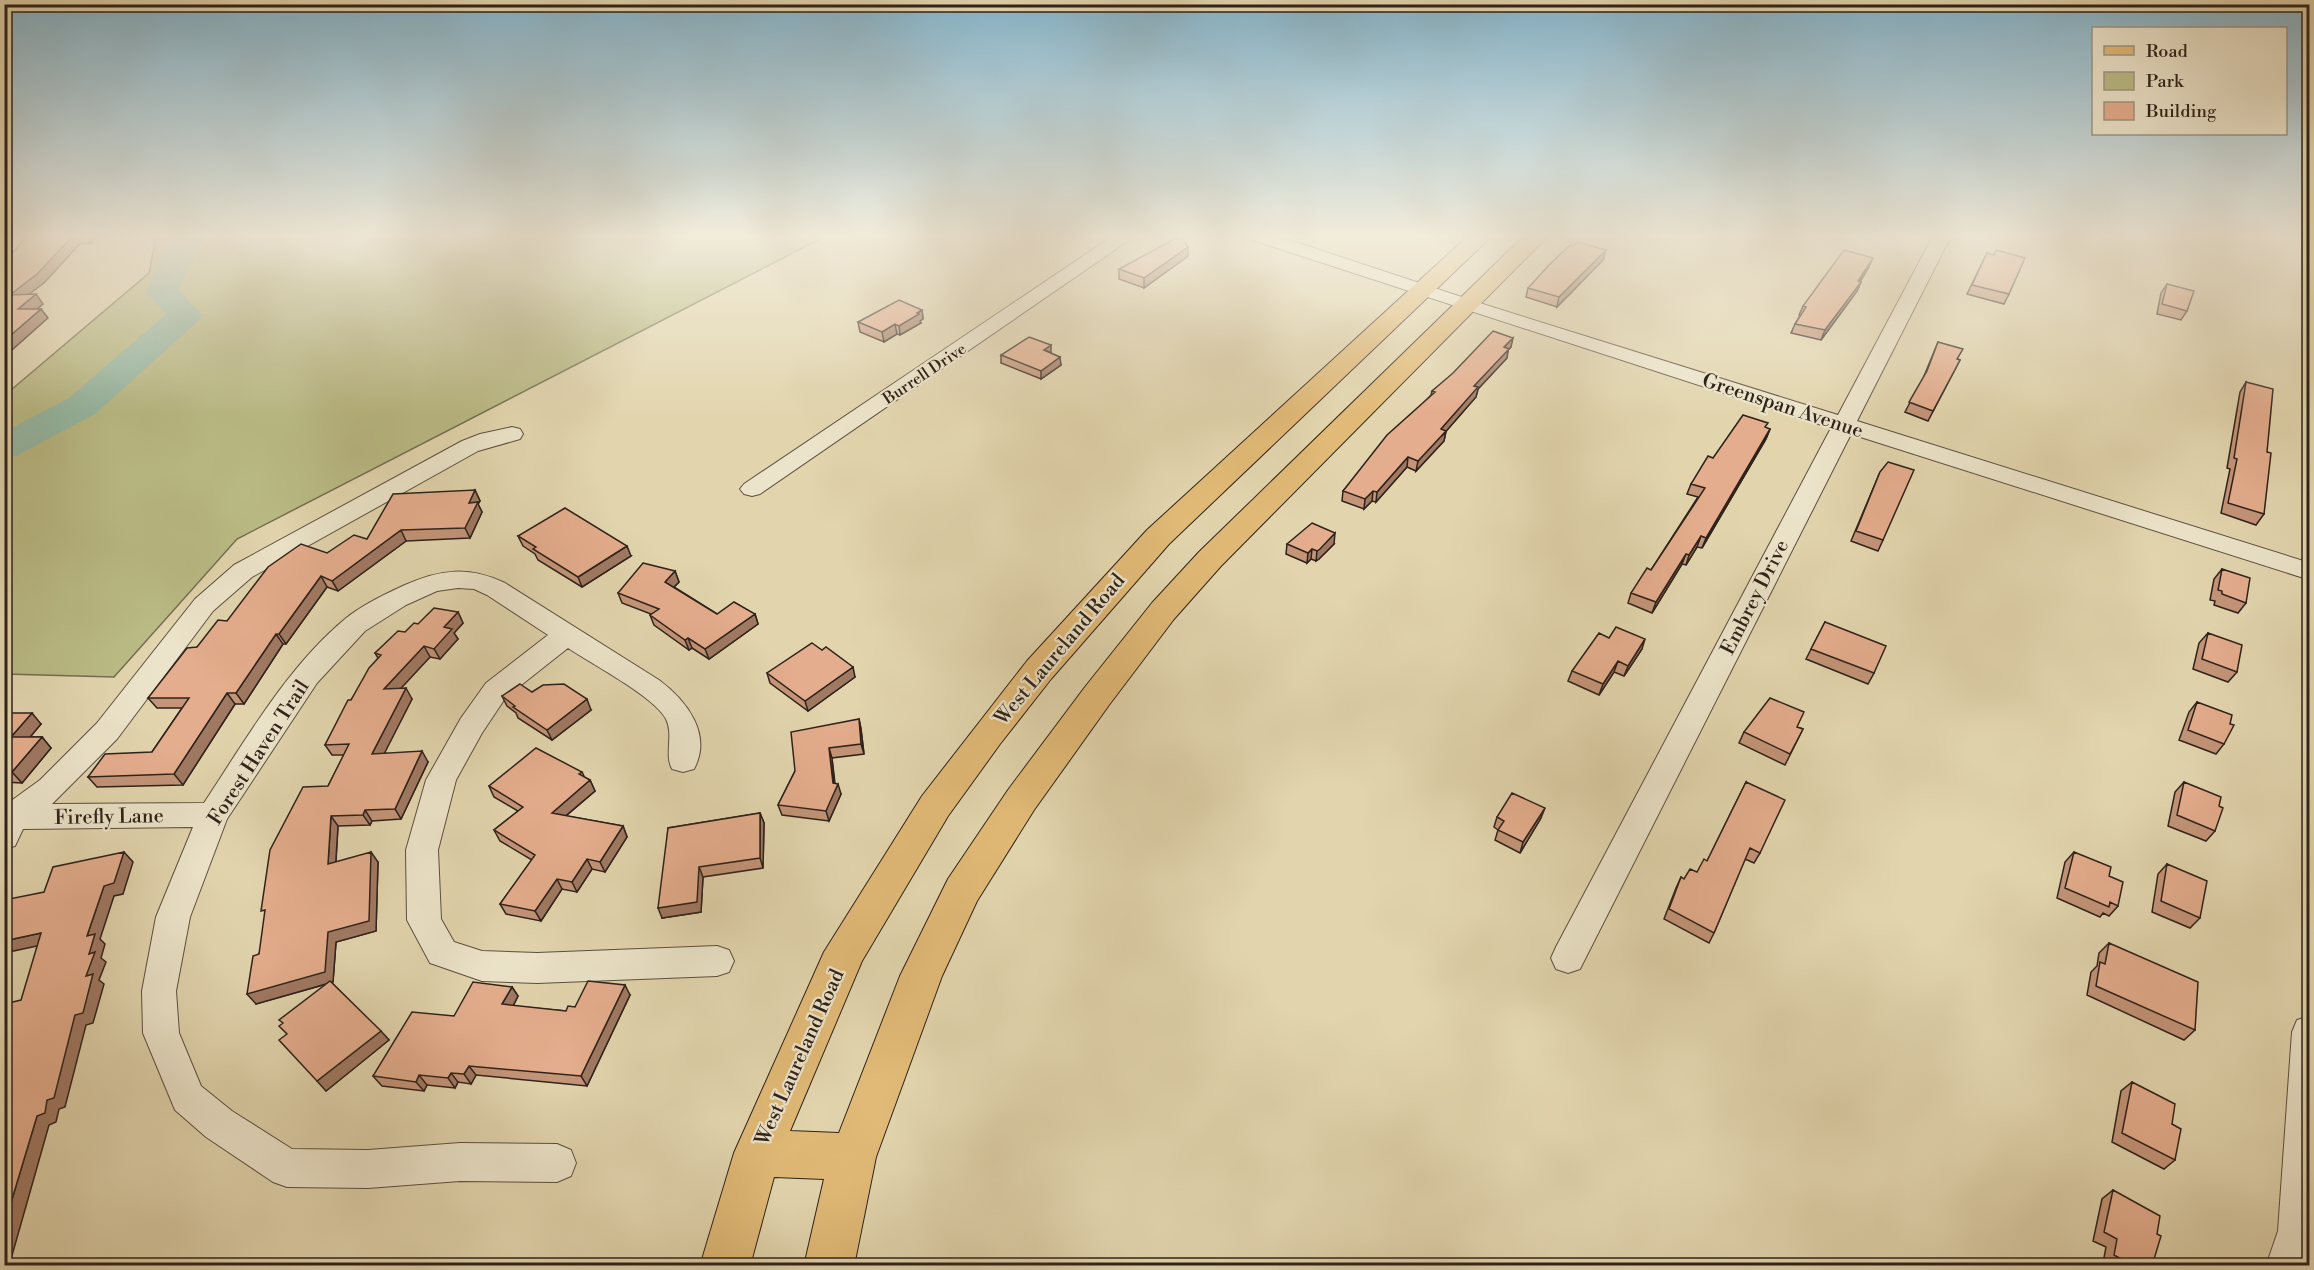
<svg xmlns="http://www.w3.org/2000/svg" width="2314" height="1270" font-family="'Libre Bodoni',serif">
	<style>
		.green { fill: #babb85; stroke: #746e50; stroke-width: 1.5 }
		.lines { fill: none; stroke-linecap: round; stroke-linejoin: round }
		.river { fill: #96b9a5; fill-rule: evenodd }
		.minor-casing { stroke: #5c4f3f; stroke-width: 2 }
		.major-casing { stroke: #2f221a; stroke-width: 2 }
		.minor { fill: #ece4ca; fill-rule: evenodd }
		.major { fill: #e1ba77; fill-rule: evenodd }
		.wall { fill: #c49579; stroke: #2f221a; stroke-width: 1.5 }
		.shaded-wall { fill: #a07963; stroke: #2f221a; stroke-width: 1.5 }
		.building { fill: #e4ad8d; stroke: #2f221a; stroke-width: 1.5 }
		.labels { text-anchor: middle; stroke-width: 4.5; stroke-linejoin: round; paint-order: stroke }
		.far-street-label { font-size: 16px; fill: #2f221a; stroke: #ece4ca }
		.street-label { font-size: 20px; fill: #2f221a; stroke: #ece4ca }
	</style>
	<rect width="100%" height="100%" fill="#e2d5ae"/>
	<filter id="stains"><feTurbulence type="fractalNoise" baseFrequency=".00333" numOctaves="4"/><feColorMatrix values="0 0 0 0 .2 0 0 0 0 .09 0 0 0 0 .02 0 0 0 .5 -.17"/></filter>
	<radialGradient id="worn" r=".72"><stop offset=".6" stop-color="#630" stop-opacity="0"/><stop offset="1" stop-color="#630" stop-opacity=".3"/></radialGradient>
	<path class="green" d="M156,236H826L237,539L114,677L5,674V395L149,273Z"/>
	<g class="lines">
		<path class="river" d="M176,236H207L197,250L179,290L202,315L197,322L95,414L18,455L4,458V432L69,398L166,314L146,292L166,249Z"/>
		<defs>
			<path id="minor" d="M1113,236H1135L760,494L752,496L744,494L740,489L744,484Z
				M1249,236H1277L1489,306L1838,415L1933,236H1951L1857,421L2310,563V580L1851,434L1580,969L1568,973L1556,969L1551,958L1556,947L1831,428L1252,240Z
				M512,427L520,429L523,434L520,439L478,451L252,577L213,611L117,739L52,804L204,803C245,741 288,666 345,619C362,605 385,594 405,585C441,569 469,566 505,583L659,680C686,700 713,734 694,769L683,772L672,769C664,754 674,735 666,719C655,697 590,663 568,648L506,697L482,733L456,780L438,850L441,919L454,942L482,951L537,953L717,946L729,950L734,961L729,972L717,976L537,983L482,981L430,963L407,920L406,850L426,780L461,718L486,683L548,635L487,595L474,589L458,588L437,591L406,605L365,631L317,683L227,819L190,917L176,991L179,1033L201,1086L232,1111L292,1149L368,1150L460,1143L557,1144L571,1150L576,1163L571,1176L557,1182L460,1181L368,1188L287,1187L273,1182L206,1137L175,1110L143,1033L142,991L156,917L193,827L23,829L15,846L4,849V806L40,780L97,723L195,599L234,565L462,441L480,434Z
				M2310,1016V1256L2306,1266H2266L2278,1231L2292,1032L2297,1020Z"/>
			<path id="major" d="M1468,236H1492L1169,544L1051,679L1000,744L948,816L862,961L790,1131L839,1133L900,976L948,879L1008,790L1085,687L1152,603L1199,552L1524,236H1548L1221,566L1174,619L1109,705L1034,810L977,901L942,976L876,1157L854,1266H804L824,1179L774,1177L750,1266H700L734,1153L824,952L922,796L1027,661L1147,530Z"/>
		</defs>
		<use href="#minor" class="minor-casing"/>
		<use href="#major" class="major-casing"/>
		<use href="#minor" class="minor"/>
		<use href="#major" class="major"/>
	</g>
	<path class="wall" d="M1606,250L1603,260L1557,307L1526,297L1528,288Z
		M1987,253L2009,294L2004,304L1967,294Z
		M1188,256L1144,288L1119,279V269Z
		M1869,267L1860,282H1861L1857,291L1821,340L1791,333L1795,324L1800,316L1799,315L1803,306Z
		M2167,284L2187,311L2181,320L2157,314L2161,293Z
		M922,310L923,319L920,321L921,323L900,335L897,334L884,342L860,332L858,322Z
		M1938,342L1958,359L1960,360L1928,421L1905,412L1924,376Z
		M1511,347L1508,350L1507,358L1478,389L1476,397L1446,431L1444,441L1416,471L1407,467L1376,502L1372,501L1364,509L1342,501L1343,491L1431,395L1432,391Z
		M1051,353L1061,365L1041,379L1001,363V355Z
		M2246,382L2267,452L2264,514L2256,525L2221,513L2230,469L2227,468L2240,392Z
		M1766,428L1770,429L1766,439L1702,548L1697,547L1686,565L1682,564L1652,613L1628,603L1631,593L1651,570L1698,497L1687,494L1691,484L1713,458Z
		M1880,472L1883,540L1878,551L1851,541Z
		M475,490L480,501L478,504L482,512L470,538L406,541L338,591L327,587L286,644H283L244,704H235L183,785L97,787L88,777L152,752L182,708H157L148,698L197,647L227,621L327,553L367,539Z
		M518,536L631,556L582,587L538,560L535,554L523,546Z
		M1287,544H1334L1319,559L1316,561L1311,559L1307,563L1286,554Z
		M2222,569L2246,603L2238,613L2214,605L2215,601L2210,600L2214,579Z
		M675,571L679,582L674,587L717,614H755L758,624L709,659L692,648L689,650L654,625L650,615L651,614L622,603L618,593Z
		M458,612L463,623L454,633L458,639L440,659L430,657L400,689L412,699L384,753L428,762L401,819L372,821L370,825L338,826L336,862H378L376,931L336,942L333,982H331L389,1040L326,1091L287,1034L327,984L256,1004L259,954L328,786L344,755H332L325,745L351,700L378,658L375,653L418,624Z
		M1825,622L1874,673L1868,684L1806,659Z
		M2208,633L2237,672L2228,682L2193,669L2199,643Z
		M1609,638L1642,649L1624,676L1614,672L1599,695L1568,681L1572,671Z
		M822,650L855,677L808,711L770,683L767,673Z
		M532,692L591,710L552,740L518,718L516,713L507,706L502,696Z
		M2197,702L2224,744L2216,754L2179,740L2189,712Z
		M4,713L41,724L30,737H42L51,748L22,783L4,782Z
		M859,719L861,729L864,754L832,758L835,783L841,794L829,821L782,815L778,805L795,771Z
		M1797,727L1803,729L1785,765L1739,743L1744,732Z
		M582,772L585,778L590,780L595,791L566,816L623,826L627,837L605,872L592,869L577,892L562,889L541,921L506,914L500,904L532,860L500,841L494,830L518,811L494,797L489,786Z
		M1746,782L1760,853L1754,863L1745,859L1714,933L1709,943L1664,919L1676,888L1681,877L1684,879L1697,872L1707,861Z
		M2184,782L2215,831L2206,841L2168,826L2175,792Z
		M760,813L764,823L763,868L703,877L701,912L662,918L668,828Z
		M1497,817L1541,818L1520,853L1495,840L1498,830L1494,827Z
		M2074,852L2109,876L2118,906L2109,916L2103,913L2100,917L2057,898L2065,862Z
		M2167,864L2200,918L2190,928L2152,912L2158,874Z
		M2109,943L2195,1030L2184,1040L2087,995L2091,972L2097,966L2099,953Z
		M512,987L518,996L513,1006L566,1011L575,1007L630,995L587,1086L476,1075L471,1084L458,1082L455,1088L427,1085L424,1091L382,1086L373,1076L454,1016Z
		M2132,1082L2172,1124L2175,1160L2164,1169L2112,1142L2121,1091Z
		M2113,1190L2157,1234L2152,1266H2107L2103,1263L2106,1247L2093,1241L2102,1199Z"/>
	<path class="shaded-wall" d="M73,236H98L92,243L80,244L44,283L16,304L10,295Z
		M1188,247V256L1144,288V278Z
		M1606,250L1603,260L1557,307L1559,297Z
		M1873,258L1869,267L1854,290L1858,281Z
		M1861,282L1857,291L1821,340L1825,330Z
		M36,294L43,304L25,319L18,309Z
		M41,309L48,318L4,357V341Z
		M922,310L923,319L920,321L921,323L900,335L899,326Z
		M895,324L897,334L884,342L882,332Z
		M1513,338L1511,347L1508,350L1507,358L1478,389L1476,397L1442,436L1446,431L1444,441L1416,471L1418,461L1441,429L1504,347Z
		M1051,345V353L1044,350Z
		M1060,357L1061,365L1041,379V371Z
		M1770,429L1766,439L1702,548L1706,538Z
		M1408,457L1407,467L1376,502L1377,492Z
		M475,490L480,501L478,504L482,512L470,538L465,528L469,503Z
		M1373,491L1372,501L1364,509L1365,499Z
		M401,530L406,541L338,591L332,581Z
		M1335,533L1334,544L1319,559L1316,561L1317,551Z
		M1701,536L1697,547L1686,565L1689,555Z
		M627,546L631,556L582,587L578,577Z
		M1312,549L1311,559L1307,563L1308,553Z
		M1686,554L1682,564L1652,613L1656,602Z
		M675,571L679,582L669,592L665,582Z
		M321,576L327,587L286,644L279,634Z
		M458,612L463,623L454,633L458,639L440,659L434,649L444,627Z
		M755,614L758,624L709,659L705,649Z
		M276,634L283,644L244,704L236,693Z
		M688,638L692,648L689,650L685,640Z
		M1645,639L1642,649L1624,676L1628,666Z
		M424,646L430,657L391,699L384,689Z
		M1618,661L1614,672L1599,695L1603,684Z
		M853,667L855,677L808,711L805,701Z
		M406,688L412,699L379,764L372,754Z
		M227,693L235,704L183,785L174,774Z
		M587,699L591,710L552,740L547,730Z
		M32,713L41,724L21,748L11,737Z
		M859,719L861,729L864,754L861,744Z
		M42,737L51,748L22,783L12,772Z
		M829,748L832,758L835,790L838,784L841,794L829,821L826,811L833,783Z
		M422,751L428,762L401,819L395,809Z
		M590,780L595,791L557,823L552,813Z
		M1545,808L1541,818L1520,853L1523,842Z
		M365,810L372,821L370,825L363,815Z
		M760,813L764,823L763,868L760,858Z
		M331,816L338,826L335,874L328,864Z
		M623,826L627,837L605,872L600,862Z
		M124,852L133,862L123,894L114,896L100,939L105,944L101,958L106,962L99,980L104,984L93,1023L86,1025L65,1107L59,1109L56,1122L49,1125L11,1259L4,1260V1226L37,1116L47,1100L86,976L89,954L87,936L104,886Z
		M371,852L378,862L376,931L336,942L333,982L256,1004L247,994L328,932Z
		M587,859L592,869L577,892L572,882Z
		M699,867L703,877L701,912L662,918L658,908Z
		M557,879L562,889L541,921L535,911Z
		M41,933L51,943L4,953V941Z
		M625,985L630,995L587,1086L581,1076Z
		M512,987L518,996L509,1014L502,1004Z
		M381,1031L389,1040L326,1091L317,1081Z
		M469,1066L476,1075L471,1084L464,1074Z
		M451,1073L458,1082L455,1088L448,1078Z
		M419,1075L427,1085L424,1091L416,1082Z"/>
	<path class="building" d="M27,236H73L37,274L10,295L36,294L18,309H41L4,341V263Z
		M1180,236H1181L1188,247L1144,278L1119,269Z
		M1578,242L1606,250L1559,297L1528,288L1549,265L1570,245L1573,246Z
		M1844,250L1873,258L1858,281L1861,282L1825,330L1795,324L1806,307L1803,306Z
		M1996,250L2025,258L2009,294L1972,285L1987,253L1994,255Z
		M2167,284L2194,291L2187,311L2162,304Z
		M899,300L922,310L917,313L919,314L899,326L895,324L882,332L858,322Z
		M1493,331L1513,338L1504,347L1509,349L1474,386L1478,387L1441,429L1446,431L1418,461L1408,457L1377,492L1373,491L1365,499L1343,491L1387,435L1435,392L1432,391L1453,373Z
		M1029,337L1051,345L1044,350L1060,357L1041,371L1001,355Z
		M1938,342L1963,349L1957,359L1960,360L1933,411L1909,402L1927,371Z
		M2246,382L2273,389L2267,452L2271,453L2264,514L2228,503L2237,459L2234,458Z
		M1743,415L1768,423L1765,427L1770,429L1706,538L1701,536L1689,555L1686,554L1656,602L1631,593L1647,568L1651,570L1705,488L1691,484L1708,456L1713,458Z
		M1888,462L1914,470L1883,540L1856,531L1880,472Z
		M475,490L469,503L478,502L465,528L401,530L332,581L321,576L279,634H276L236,693H227L174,774L88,777L105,754L152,752L189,698H148L187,648L197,647L218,620L227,621L268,567L301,544L327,553L354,535L367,539L393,494Z
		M565,508L627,546L578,577L533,549L536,547L518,536Z
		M1312,523L1335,533L1320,549L1317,551L1312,549L1308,553L1287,544Z
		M643,563L675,571L665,582L717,614L734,602L755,614L705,649L688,638L685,640L650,615L659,609L618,593Z
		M2222,569L2250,578L2246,603L2222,594V591L2218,590Z
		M434,608L458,612L444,627L452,629L434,649L424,646L384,689L406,688L372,754L422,751L395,809L365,810L363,815L331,816L328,864L371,852L369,921L328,932L325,972L247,994L253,956L259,954L265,910L261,911L270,850L303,787L328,786L349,744L325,745L348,700H351L369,668L381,655L375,653L398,631L405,632L414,623L418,624Z
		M1825,622L1886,646L1874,673L1811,649Z
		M1616,627L1645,639L1628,666L1618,661L1603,684L1572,671L1599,633L1609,638Z
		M2208,633L2242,645L2237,672L2202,659Z
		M812,643L822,650L826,647L853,667L805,701L767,673Z
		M520,684L532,692L543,685L564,684L587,699L547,730L513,707L515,706L502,696Z
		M1770,698L1804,712L1797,727L1803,729L1790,754L1744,732Z
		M2197,702L2232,715L2230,724L2234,725L2224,744L2188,730Z
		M4,713H32L11,737H42L12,772H4Z
		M859,719L861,744L829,748L833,783L838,784L826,811L778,805L795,771L791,732Z
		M536,748L582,772L579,774L590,780L552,813L623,826L600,862L587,859L572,882L557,879L535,911L500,904L535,855L494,830L523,807L489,786Z
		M1746,782L1785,800L1760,853L1750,848L1714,933L1669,909L1681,877L1684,879L1690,869L1697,872L1704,859L1707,861Z
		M2184,782L2221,797L2219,806L2223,808L2215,831L2177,815Z
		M1512,793L1545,808L1523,842L1498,830L1504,821L1497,817Z
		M760,813V858L699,867L697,902L658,908L668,828Z
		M124,852L114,883L104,886L87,936L95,934L89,954L95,952L86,976L93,974L83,1013L75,1015L54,1098L47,1100L45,1113L37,1116L4,1226V1004L21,1000L41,933L4,941V900L44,892L53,867Z
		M2074,852L2111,867L2109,876L2123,882L2118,906L2110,902L2109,907L2065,888Z
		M2167,864L2207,881L2200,918L2161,901Z
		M2109,943L2198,982L2195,1030L2096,986L2100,962L2105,964Z
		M330,981L381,1031L317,1081L279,1040L287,1034L279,1026L283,1023L279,1020Z
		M588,981L625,985L581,1076L469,1066L464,1074L451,1073L448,1078L419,1075L416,1082L373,1076L412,1012L454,1016L473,982L512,987L502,1004L566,1011L568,1006L575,1007Z
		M2132,1082L2175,1104L2172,1124L2181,1129L2175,1160L2122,1133Z
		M2113,1190L2160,1216L2157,1234L2161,1236L2152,1266H2134L2114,1255L2117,1239L2104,1232Z
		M459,1263V1266H406Z"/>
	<linearGradient id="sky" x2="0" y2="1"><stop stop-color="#87b6cd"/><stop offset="0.57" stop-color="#f2ecdb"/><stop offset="1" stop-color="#f2ecdb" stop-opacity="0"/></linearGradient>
	<rect width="2314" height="414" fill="url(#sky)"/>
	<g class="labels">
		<g class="far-street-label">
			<text transform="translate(924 373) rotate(-34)" y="6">Burrell Drive</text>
		</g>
		<g class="street-label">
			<text transform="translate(1783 405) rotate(18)" y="7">Greenspan Avenue</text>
			<text transform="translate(1754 597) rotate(-63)" y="7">Embrey Drive</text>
			<text transform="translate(1059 649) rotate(-50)" y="7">West Laureland Road</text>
			<text transform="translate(258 752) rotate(-57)" y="7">Forest Haven Trail</text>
			<text transform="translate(109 816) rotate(-1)" y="7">Firefly Lane</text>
			<text transform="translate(799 1057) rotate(-66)" y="7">West Laureland Road</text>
		</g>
	</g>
	<rect width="2314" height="1270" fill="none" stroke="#e2d5ae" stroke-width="24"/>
	<rect x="6" y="6" width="2302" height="1258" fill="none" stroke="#2f221a" stroke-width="3"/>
	<rect x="12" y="12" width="2290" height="1246" fill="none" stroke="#2f221a" stroke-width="1.5"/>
	<rect x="2092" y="27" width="195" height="108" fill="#ece4ca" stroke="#a09684" stroke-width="1.5"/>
	<rect x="2104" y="46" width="30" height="9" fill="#e1ba77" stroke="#a09684" stroke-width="1.5"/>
	<text x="2146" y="57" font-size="18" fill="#2f221a">Road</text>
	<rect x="2104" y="72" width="30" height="18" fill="#babb85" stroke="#a09684" stroke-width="1.5"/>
	<text x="2146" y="87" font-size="18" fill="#2f221a">Park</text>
	<rect x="2104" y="102" width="30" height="18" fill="#e4ad8d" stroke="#a09684" stroke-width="1.5"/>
	<text x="2146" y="117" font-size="18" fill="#2f221a">Building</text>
	<rect width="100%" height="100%" filter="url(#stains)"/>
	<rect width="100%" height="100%" fill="url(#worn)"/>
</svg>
